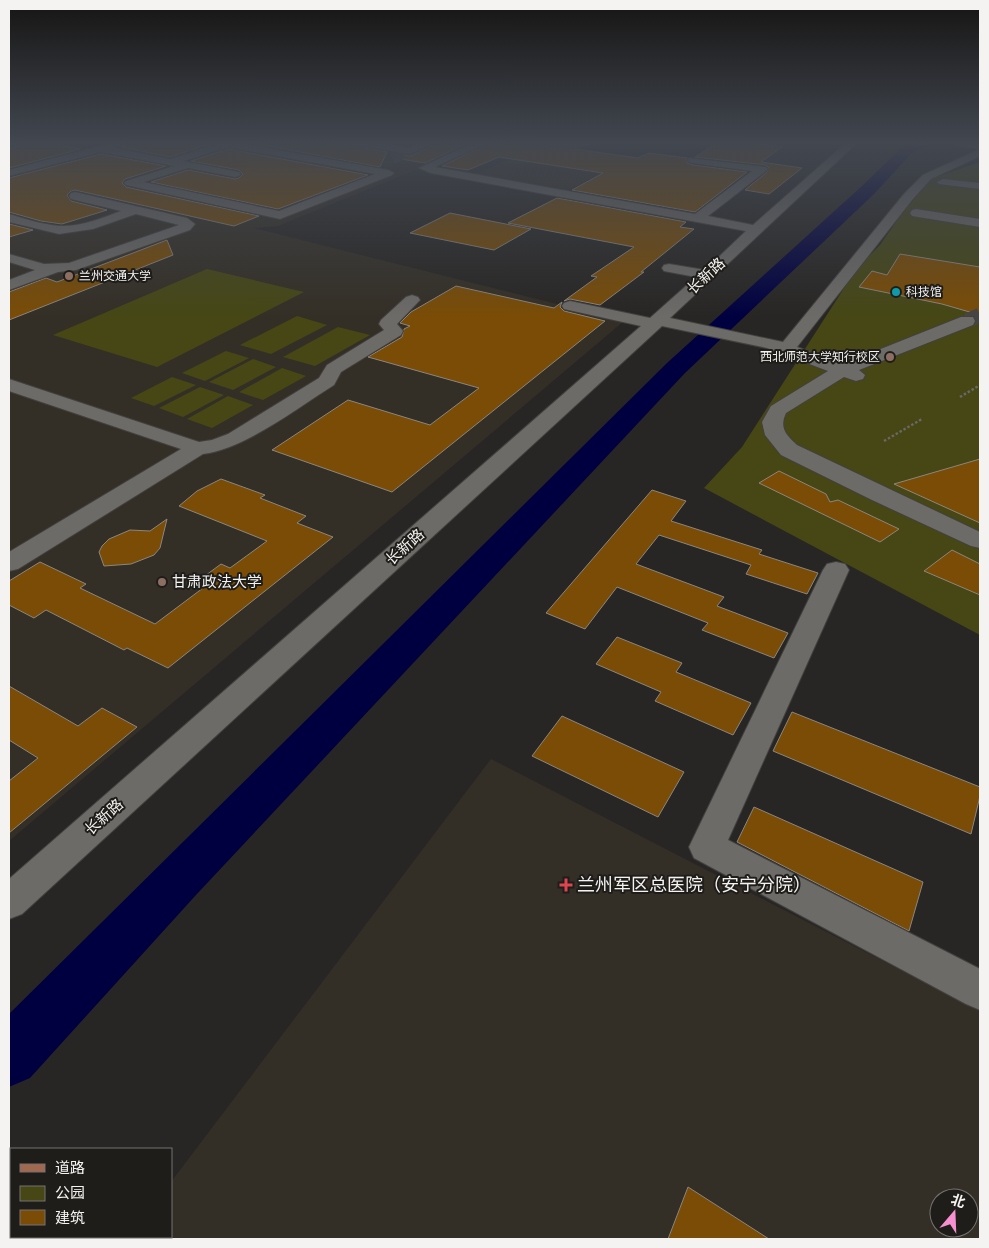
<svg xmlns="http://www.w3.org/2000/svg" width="989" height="1248" font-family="Poppins,'Noto Sans SC',sans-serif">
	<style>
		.built { fill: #342f26; fill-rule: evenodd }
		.green { fill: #464715 }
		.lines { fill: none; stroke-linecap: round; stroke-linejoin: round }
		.river { fill: #000040; fill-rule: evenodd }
		.building { fill: #7a4c06; stroke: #898682 }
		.minor-tunnel-far1 { stroke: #474543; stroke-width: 12; stroke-dasharray: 12 5.5; stroke-linecap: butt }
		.minor-tunnel { stroke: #474543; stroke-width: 15; stroke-dasharray: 15 8; stroke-linecap: butt }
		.minor-casing { stroke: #43413f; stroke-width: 2 }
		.major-casing { stroke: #43413f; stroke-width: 2 }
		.path { stroke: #6a6866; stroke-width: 2.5; stroke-dasharray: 2.5 2; stroke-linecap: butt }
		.minor { fill: #6d6b68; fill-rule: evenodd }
		.major { fill: #a2674f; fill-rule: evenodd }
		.education-dot { fill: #8d6e63; stroke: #1f1d1a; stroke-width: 2 }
		.culture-dot { fill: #0f9aa8; stroke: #1f1d1a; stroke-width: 2 }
		.health-dot { fill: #e0444e; stroke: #1f1d1a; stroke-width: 2 }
		.labels { text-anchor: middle; stroke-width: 4; stroke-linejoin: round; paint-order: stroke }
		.far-poi-label { font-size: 12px; fill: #f4f3f1; stroke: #1f1d1a; text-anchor: start }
		.street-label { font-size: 15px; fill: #f4f3f1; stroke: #1f1d1a }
		.poi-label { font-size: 15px; fill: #f4f3f1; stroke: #1f1d1a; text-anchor: start }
		.near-poi-label { font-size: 18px; fill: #f4f3f1; stroke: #1f1d1a; text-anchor: start }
	</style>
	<rect width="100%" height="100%" fill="#282624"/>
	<path class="built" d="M9,142H484L278,226L254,228L624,321L9,841Z
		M521,154L610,168L567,191L474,175Z
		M491,759L980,1011V1239H128L130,1237H171V1182ZM939,1198H969V1228H939Z"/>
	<path class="green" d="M980,162V635L704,488L742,447L857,268L880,245L905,209L933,178Z
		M207,269L304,292L157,367L53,335Z
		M297,316L327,325L271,354L240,345Z
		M338,327L370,335L315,366L283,357Z
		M226,351L249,358L205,381L182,373Z
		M253,359L276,367L233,390L209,382Z
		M282,368L306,376L263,400L239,392Z
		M172,377L196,385L154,406L131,398Z
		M200,387L224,395L183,417L159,408Z
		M228,396L253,405L212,428L187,419Z"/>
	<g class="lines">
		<path class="river" d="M912,142H930L910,155L874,194L685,373L196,895L30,1078L9,1087V1014L667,363L862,186L900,149Z"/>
	</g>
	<path class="building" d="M28,142H47L81,149L9,168V149Z
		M125,142H208L213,143L170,157L121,147L126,145Z
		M247,142H333L387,152L380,167Z
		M439,142H470L425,163L395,158L403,155L411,156Z
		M491,142H538L551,148L574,149L638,158L649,153L687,158V163L693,165L747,172L695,212L572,190L603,173L499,157L468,170L442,166Z
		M719,142H743L782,147L761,162L802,168L769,194L745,190L767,172L769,168L766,165L695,157Z
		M228,149L368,175L278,209L151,182L188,170L235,179L239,178L243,174L239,170L191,161Z
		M101,154L166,166L125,179L122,183L126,187L259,216L234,226L75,190L71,191L67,195L71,201L107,210L62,224L41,221L9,212V178Z
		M557,198L686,222L680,227L694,229L641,272H644L600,305L570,299L564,301L597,277L591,276L634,247L508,223Z
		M450,213L531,229L494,250L410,233Z
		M9,224L33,230L9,237Z
		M167,240L173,255L9,320V292L46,278L57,282Z
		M900,254L980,267V315L942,304L859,287L872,271L887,275Z
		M456,286L554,308L562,302L560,307L564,311L605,321L392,492L272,450L348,400L430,425L479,388L368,357L402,337L404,329L410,326L400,323L411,312Z
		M980,459V523L894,484Z
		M779,471L826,494L830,502L838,500L899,529L880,542L759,483Z
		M221,479L265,495L260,498L306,516L297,523L333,537L168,668L127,648L124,650L46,610L34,618L9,605V581L40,562L86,584L80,588L155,624L203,588L194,584L221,564L230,568L267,541L179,506L197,491Z
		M652,490L686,501L671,521L762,550L759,554L818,573L807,594L746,574L751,565L659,535L636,564L724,597L717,606L788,633L774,658L702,630L708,623L617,587L585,629L546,613Z
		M167,519L160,548L154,555L131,564L104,566L99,552L102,546L109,539L130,530L150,531Z
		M952,550L980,564V595L924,571Z
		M617,637L682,663L676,672L751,703L733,735L655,701L661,692L596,664Z
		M9,686L78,726L102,708L137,727L9,833V781L38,758L9,740Z
		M792,712L980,787V796L971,834L773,751Z
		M562,716L684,772L658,817L532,756Z
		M754,807L923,882L909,931L737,842Z
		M688,1187L769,1239H668Z"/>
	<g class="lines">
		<path class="minor-tunnel-far1" d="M392,158L408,151"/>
		<path class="minor-tunnel" d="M967,321L980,315"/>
		<defs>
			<path id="minor" d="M9,142H22L9,147Z
				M114,142H123L124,144L115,148L170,159L223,142H235L388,170L394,173L392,175L280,219L126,185L124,183L126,181L174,166L101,152L9,176V170ZM228,147L375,174L279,211L144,182L188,168L235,177L239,176L241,174L239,172L184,161Z
				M349,142H375L409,148L422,142H437L410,154L354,145Z
				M475,142H489L435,167L695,214L752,171L693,163L689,162L688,160L689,158L766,167L768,169L766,171L708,216L753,225L847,142H858L670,318L783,342L904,194L923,175L980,149V156L931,179L912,200L797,347L843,364L961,317H973L975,321L973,325L859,370L865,375L863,379L856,381L844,377L786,413C779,428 786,435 797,445L980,532V548L971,546L872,500L781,455L765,435L762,422L771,406L828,371L767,348L662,326L22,914L9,919V879L641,326L564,309L562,306L564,303L570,301L650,318L696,277L664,271L662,268L664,265L669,264L705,270L746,231L431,173L419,168Z
				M540,142H593C583,150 550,149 540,142Z
				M943,179L980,183V189L939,184L937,182Z
				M75,192L187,218L195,224L190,230L76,270L58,272L9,290V280L35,270L9,262V254L44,264L69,263L179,225L136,214L93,229L59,234L9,222V214C23,218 37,223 52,225C76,229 99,219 121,211L71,199L69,196L71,193Z
				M916,209L980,219V227L912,216L910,213L912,210Z
				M412,295L418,297L420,300L397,324L403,331L401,335L341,372L334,385C297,408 245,449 203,454L18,569L9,571V552L181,449L9,391V379L199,442L212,440L228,434L319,378L327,365L384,330L379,324L381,320L406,297Z
				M836,562L845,564L849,570L728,840L980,969V1010L966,1004L694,858L689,847L823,570L827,564Z"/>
			<path id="major" d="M952,142L980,143V149L957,145Z"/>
		</defs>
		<use href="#minor" class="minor-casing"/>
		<use href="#major" class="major-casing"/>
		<path class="path" d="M960,397L980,385
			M884,441L922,419"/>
		<use href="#minor" class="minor"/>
		<use href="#major" class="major"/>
	</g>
	<linearGradient id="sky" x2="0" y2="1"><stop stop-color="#161514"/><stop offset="0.45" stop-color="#424750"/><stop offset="1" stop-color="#424750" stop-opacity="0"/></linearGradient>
	<rect width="989" height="317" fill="url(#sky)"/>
	<g class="education-dot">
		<circle cx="69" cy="276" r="5"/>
		<circle cx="890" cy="357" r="5"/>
		<circle cx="162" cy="582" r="5"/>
	</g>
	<circle class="culture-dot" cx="896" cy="292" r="5"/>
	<path class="health-dot" d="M563.5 877.5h5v5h5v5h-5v5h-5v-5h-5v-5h5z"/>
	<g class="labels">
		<g class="far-poi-label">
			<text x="79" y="280">兰州交通大学</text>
			<text x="906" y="296">科技馆</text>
			<text x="880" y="361" text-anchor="end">西北师范大学知行校区</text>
		</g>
		<g class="street-label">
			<text transform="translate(706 276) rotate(-43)" y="5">长新路</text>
			<text transform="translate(405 547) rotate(-42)" y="5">长新路</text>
			<text transform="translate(104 817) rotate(-42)" y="5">长新路</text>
		</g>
		<g class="poi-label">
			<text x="172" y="587">甘肃政法大学</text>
		</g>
		<g class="near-poi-label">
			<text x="577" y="891">兰州军区总医院（安宁分院）</text>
		</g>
	</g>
	<rect width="989" height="1248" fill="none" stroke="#f4f3f1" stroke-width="20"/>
	<rect x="10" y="1148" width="162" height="90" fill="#1f1d1a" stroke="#747370"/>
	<rect x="20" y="1164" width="25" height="8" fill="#a2674f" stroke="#747370"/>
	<text x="55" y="1173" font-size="15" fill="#f4f3f1">道路</text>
	<rect x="20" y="1186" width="25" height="15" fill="#464715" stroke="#747370"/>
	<text x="55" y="1198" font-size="15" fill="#f4f3f1">公园</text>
	<rect x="20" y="1210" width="25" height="15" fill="#7a4c06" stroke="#747370"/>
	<text x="55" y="1223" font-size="15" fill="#f4f3f1">建筑</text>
	<g transform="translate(954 1213) rotate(19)"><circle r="24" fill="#1f1d1a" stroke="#747370"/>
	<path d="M0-4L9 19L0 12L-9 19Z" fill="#f690d0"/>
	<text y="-8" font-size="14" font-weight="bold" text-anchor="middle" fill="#f4f3f1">北</text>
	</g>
</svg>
